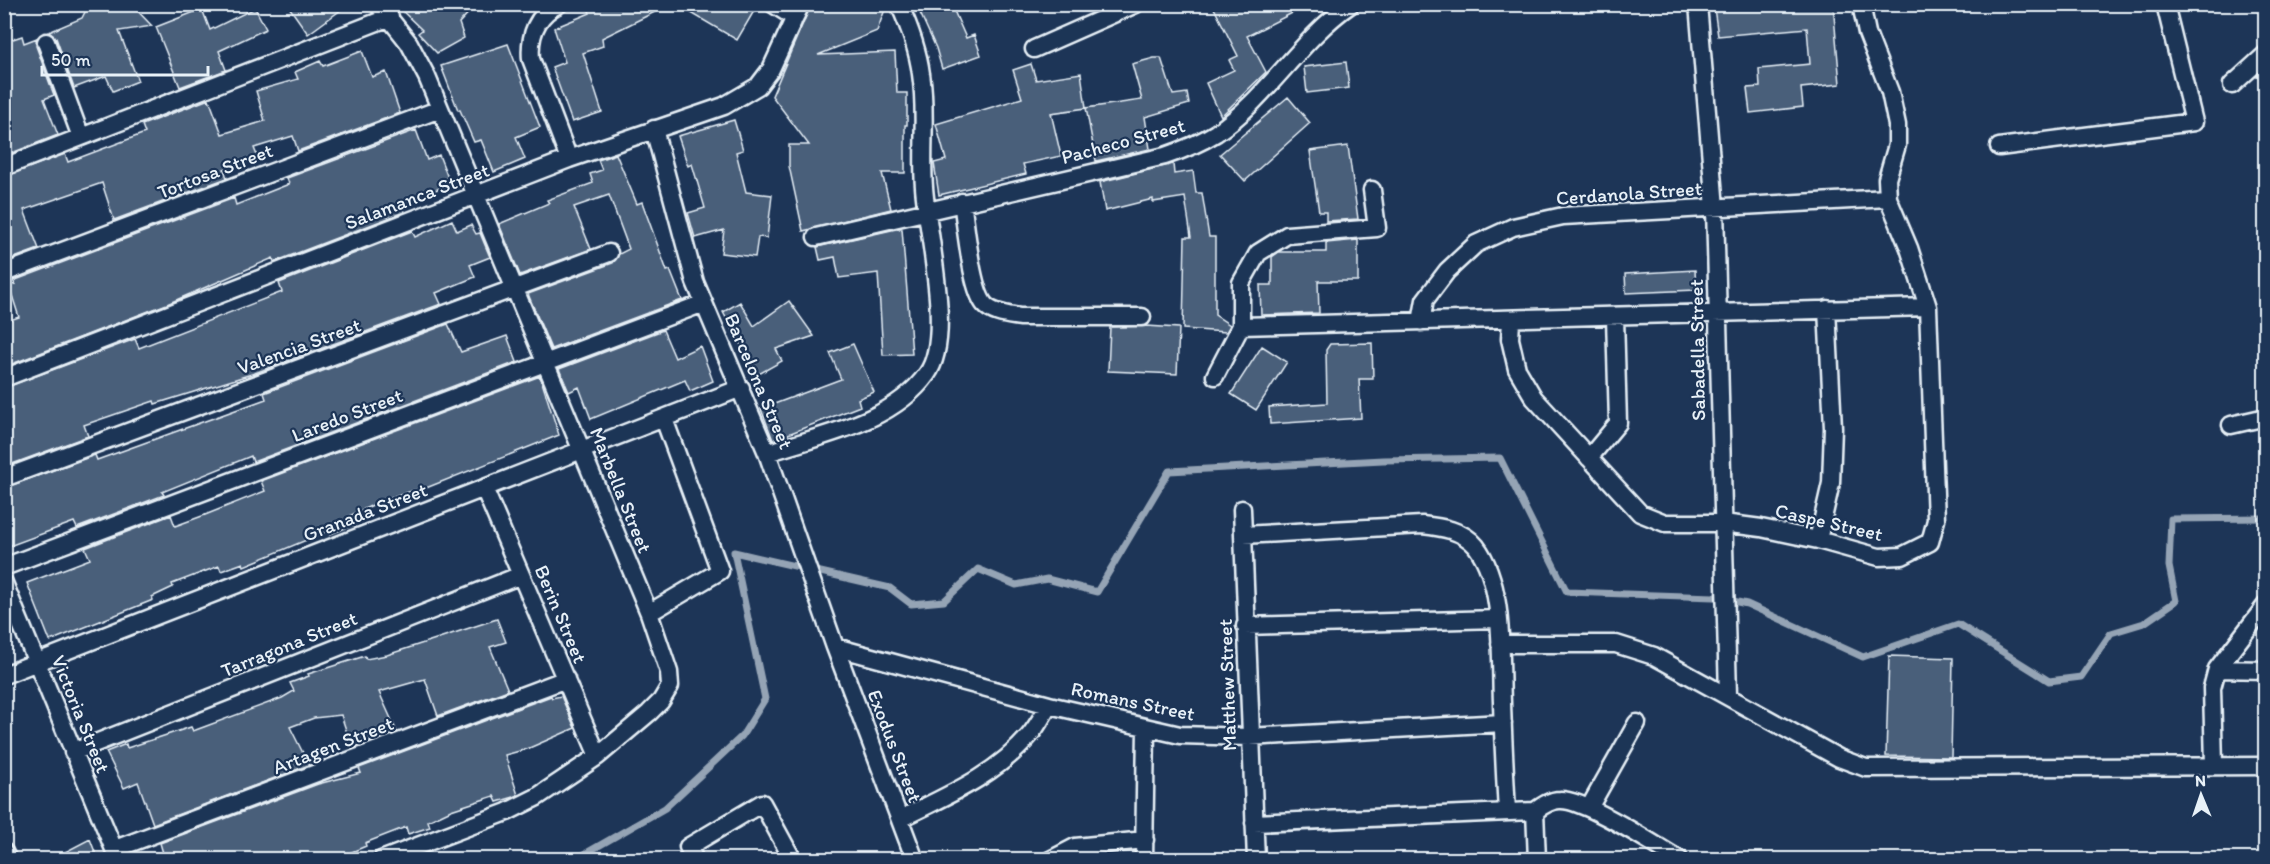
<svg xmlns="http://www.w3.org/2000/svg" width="2270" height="864" font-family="Itim,sans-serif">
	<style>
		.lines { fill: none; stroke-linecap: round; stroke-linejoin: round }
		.stream { stroke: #95a4b5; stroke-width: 7 }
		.building { fill: #495e7a; stroke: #e8f1f8; stroke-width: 1.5 }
		.street-casing { stroke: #e8f1f8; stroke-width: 21 }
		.street { stroke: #1d3557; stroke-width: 16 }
		.labels { text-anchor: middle; stroke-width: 4.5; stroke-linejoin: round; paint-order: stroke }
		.street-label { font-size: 20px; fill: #e8f1f8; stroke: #1d3557 }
	</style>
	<rect width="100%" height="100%" fill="#1d3557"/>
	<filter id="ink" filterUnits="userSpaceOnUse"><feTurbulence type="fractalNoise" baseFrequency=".0167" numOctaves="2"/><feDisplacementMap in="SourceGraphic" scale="12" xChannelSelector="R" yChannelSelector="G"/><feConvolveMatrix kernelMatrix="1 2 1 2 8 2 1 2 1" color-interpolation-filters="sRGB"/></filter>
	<g filter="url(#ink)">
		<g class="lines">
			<path class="stream" d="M574,860L665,808L742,736L765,699L734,552L890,588L911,604L944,601L978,569L1016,585L1047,579L1097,592L1169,471L1383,460L1500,458L1567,592L1714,597L1747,604L1863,657L1958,624L2049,681L2081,677L2111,633L2144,623L2176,601L2169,566L2171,519L2266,518"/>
		</g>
		<path class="building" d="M89,4H131L152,26L119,31L138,81L113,91L106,76L74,88L56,38L49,32L82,18Z
			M287,4H349L308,34Z
			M395,4H477L459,23L464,38L437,53L418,33L422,30Z
			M586,4H671L602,38L603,46L583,53L602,112L572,122L552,67L565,62L554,28L590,13Z
			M676,4H742L754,11L737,40Z
			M811,4H887L877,31L818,55L895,52L897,93H907V125H905V173H882L891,209L803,231L789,166V145H809L772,96Z
			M916,4H951L966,38L974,35L981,55L942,69L936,48Z
			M1212,4H1310L1247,36L1266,72L1221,116L1206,83L1234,70L1229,60L1238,56Z
			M1769,4H1833L1840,84L1801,88L1803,107L1750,113L1747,88L1760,87L1759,69L1810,64L1807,28L1718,36L1714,8Z
			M255,8L266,29L219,51L226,70L180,87L156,27L202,9L210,30Z
			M22,36L24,43L37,38L36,46L54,95L44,99L58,135L4,156V42Z
			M508,44L540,127L516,137L525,159L494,172L481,140L474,142L460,110H458L441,66Z
			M362,51L372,77L386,72L400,113L298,151L293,136L254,148L258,158L224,169L227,178L114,220L102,183L24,210L39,249L6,261L4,177L65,154L68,162L145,133L142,125L209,99L222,134L265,121L256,91L298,79L295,72L320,61L323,66Z
			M1154,58H1161L1173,95L1187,93L1189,104L1145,117L1150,149L1096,161L1086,108L1142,100L1132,64Z
			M1346,62L1349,88L1307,93L1304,67Z
			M1031,64L1036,80L1081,73L1086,108L1051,113L1061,156L1023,164L1026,174L939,195L934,163L946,160L936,124L1022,98L1013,70Z
			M1288,97L1310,123L1245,181L1220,154Z
			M734,120L743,150L736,152L746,192L772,195L767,238L758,237L755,257L721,253L724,230L695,238L688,213L705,208L692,164L688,166L678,136Z
			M416,130L427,160L439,155L448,178L442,180L445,186L401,204L404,212L274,262L273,258L167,304L4,367V322L19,317L9,286L15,284L13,281L234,198L236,205L289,184L287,178Z
			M1348,146L1358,219L1326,221V212H1319L1310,151Z
			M616,154L637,204L642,202L667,271L670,270L682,300L551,349L528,294L613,263L619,254L629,249L609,195L574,207L591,249L520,275L499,224L549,203L547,200L593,183L590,174L602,170L598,160Z
			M1173,164L1174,174L1193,171L1196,193H1202L1209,237H1215V315L1230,325L1226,332L1183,329L1185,237H1191L1185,197L1153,202V199L1105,211L1100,182Z
			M452,220L457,231L471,225L476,234L480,233L490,257L470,265L475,277L436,293L441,304L255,373L155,404L154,401L84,425L88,436L4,467V388L135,339L139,348L282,292L279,283L412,231L415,237Z
			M896,229H902L912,354L883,355L878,273L839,278L835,257L820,260L817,247Z
			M1358,240V281H1318L1319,313L1261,315L1260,285H1272V257L1279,252H1326V243Z
			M1695,270L1696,290L1626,293L1625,274Z
			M789,301L814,336L776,349L782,361L757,375L723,312L740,302L754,326Z
			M448,324L461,352L507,336L517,362L253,462L251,456L162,492L164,495L77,528L74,522L4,548V488L95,455L97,460L266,399L264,393Z
			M1146,326L1179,328L1177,374L1108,371L1110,327Z
			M663,330L675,358L700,346L713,381L690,391L685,380L591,419L579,387L569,392L559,369Z
			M1372,343L1373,379H1359L1361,418L1270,424L1269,407L1327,403L1326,350L1330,344Z
			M853,344L874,392L858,399L860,406L773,440L761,409L841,379L830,353Z
			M1262,346L1287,362L1256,410L1231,394Z
			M540,376L559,435L416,492L415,490L377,503L349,516L353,525L330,534L328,531L244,566L243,563L221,571L219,566L172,584L173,587L152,597L153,600L50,641L27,583L90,559L85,548L171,515L175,526L205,515L265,491L261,481Z
			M497,619L506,642L490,647L508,690L438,716L425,679L379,692L397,732L352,748L341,715L314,718L290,727L309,765L153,824L138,782L124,788L106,752L126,744L127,748L191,727L193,731L282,698L294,691L290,683L309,676L308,674L365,656L366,659L387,655Z
			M1889,656L1953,658L1951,757L1886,756Z
			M551,696L552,698L561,696L575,728L527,749L505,755L518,795L514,797L497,802L494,796L451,810L428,821L430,827L408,834L406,827L365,843L366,846L333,860H165L160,843L318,784L361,773L359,768Z
			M90,839L98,860H50Z"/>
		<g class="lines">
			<defs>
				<path id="street" d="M378,4L409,43L427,77L649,613L669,672L670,686L661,701L649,713L598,756L537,797L507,812L381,860
					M559,4C536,15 529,36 531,59L569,159
					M773,4L795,18
					M1698,4L1715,208L1728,695
					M46,42L81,137
					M1034,49L1136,4
					M2232,85L2266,54
					M654,129L695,282L767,453L835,647L915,860
					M1999,147L2194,122L2165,4
					M4,167L390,17
					M962,202C966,225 971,289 985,305C993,314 1009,315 1020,317H1142
					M816,237L1165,156C1183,150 1200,143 1216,133C1268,98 1299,40 1351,4
					M4,273L440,109
					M1511,320L1510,339L1517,369L1534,398L1640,513L1665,523H1723L1761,528L1818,540L1879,557L1902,556L1930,542L1936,520L1928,307L1909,248L1888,198L1887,179L1897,145V125L1890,92L1867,33L1861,4
					M1421,322L1425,300L1447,271L1476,244L1513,227L1563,216L1888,198
					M1241,326L1928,307
					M1215,376L1241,326V283L1258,253L1287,235L1377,228L1372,190
					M4,378L569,159L724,106L758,86L771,69L801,4
					M2231,425L2266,417
					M767,453C821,435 892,423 927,374C954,337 927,233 924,187C921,149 927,111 921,74C918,50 909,26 899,4
					M1589,458L1618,423L1615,317
					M4,478L609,253
					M484,488L598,756
					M1242,509L1256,860
					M1243,535L1422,525C1441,527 1463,530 1476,546C1505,584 1500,656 1502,702C1503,739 1505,775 1507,812
					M1818,540L1831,483L1833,428L1827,309
					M4,567L704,303
					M4,583L118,859
					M649,613L720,571L664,419
					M1245,626L1498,619
					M1500,644H1616L1654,656L1839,758L1866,768L2266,766
					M835,647L1049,705L1180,735L1249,737L1503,723
					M2217,669L2266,670
					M4,675L741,388
					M73,752L521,575
					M2214,765L2212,688L2217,669L2266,605
					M1589,808L1637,723
					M1535,811L1537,860
					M900,819C946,796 995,776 1029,736C1037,727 1043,715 1049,705
					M1254,823L1535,811C1542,806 1550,800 1560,800C1585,799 1655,845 1680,860
					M115,849L566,679
					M4,852L8,860
					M695,860L688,847L762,803L793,860
					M1050,860L1075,847L1145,840
					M1144,860L1146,728"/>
			</defs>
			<use href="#street" class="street-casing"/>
			<use href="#street" class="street"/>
		</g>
	</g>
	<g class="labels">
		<g class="street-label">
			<text transform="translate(1123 141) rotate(-15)" y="7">Pacheco Street</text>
			<text transform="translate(215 171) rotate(-21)" y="7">Tortosa Street</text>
			<text transform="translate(1629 193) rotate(-4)" y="7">Cerdanola Street</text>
			<text transform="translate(417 196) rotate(-21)" y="7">Salamanca Street</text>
			<text transform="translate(299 346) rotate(-20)" y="7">Valencia Street</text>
			<text transform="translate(1697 350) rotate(-91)" y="7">Sabadella Street</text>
			<text transform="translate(759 381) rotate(67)" y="7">Barcelona Street</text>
			<text transform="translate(347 415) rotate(-21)" y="7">Laredo Street</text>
			<text transform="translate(621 490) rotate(68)" y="7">Marbella Street</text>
			<text transform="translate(365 512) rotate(-21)" y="7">Granada Street</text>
			<text transform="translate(1829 522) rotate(13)" y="7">Caspe Street</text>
			<text transform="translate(561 614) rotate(67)" y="7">Berin Street</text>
			<text transform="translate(289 644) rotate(-22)" y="7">Tarragona Street</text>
			<text transform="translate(1227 685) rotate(-92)" y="7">Matthew Street</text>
			<text transform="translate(1133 701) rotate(12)" y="7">Romans Street</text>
			<text transform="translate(81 714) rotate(68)" y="7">Victoria Street</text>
			<text transform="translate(333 745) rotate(-21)" y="7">Artagen Street</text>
			<text transform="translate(895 746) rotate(69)" y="7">Exodus Street</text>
		</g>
	</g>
	<rect width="2270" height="864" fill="none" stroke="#1d3557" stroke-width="24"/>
	<rect x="12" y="12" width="2246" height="840" fill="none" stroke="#e8f1f8" stroke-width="2" filter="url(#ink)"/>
	<g transform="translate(2201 795) rotate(358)" stroke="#1d3557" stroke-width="4.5" paint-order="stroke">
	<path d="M0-4.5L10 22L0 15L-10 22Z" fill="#e8f1f8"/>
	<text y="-9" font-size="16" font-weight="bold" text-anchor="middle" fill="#e8f1f8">N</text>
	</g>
	<path d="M42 66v9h166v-9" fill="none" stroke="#e8f1f8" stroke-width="3"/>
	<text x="51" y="66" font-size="18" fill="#e8f1f8" stroke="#1d3557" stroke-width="4.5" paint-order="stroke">50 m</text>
</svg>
